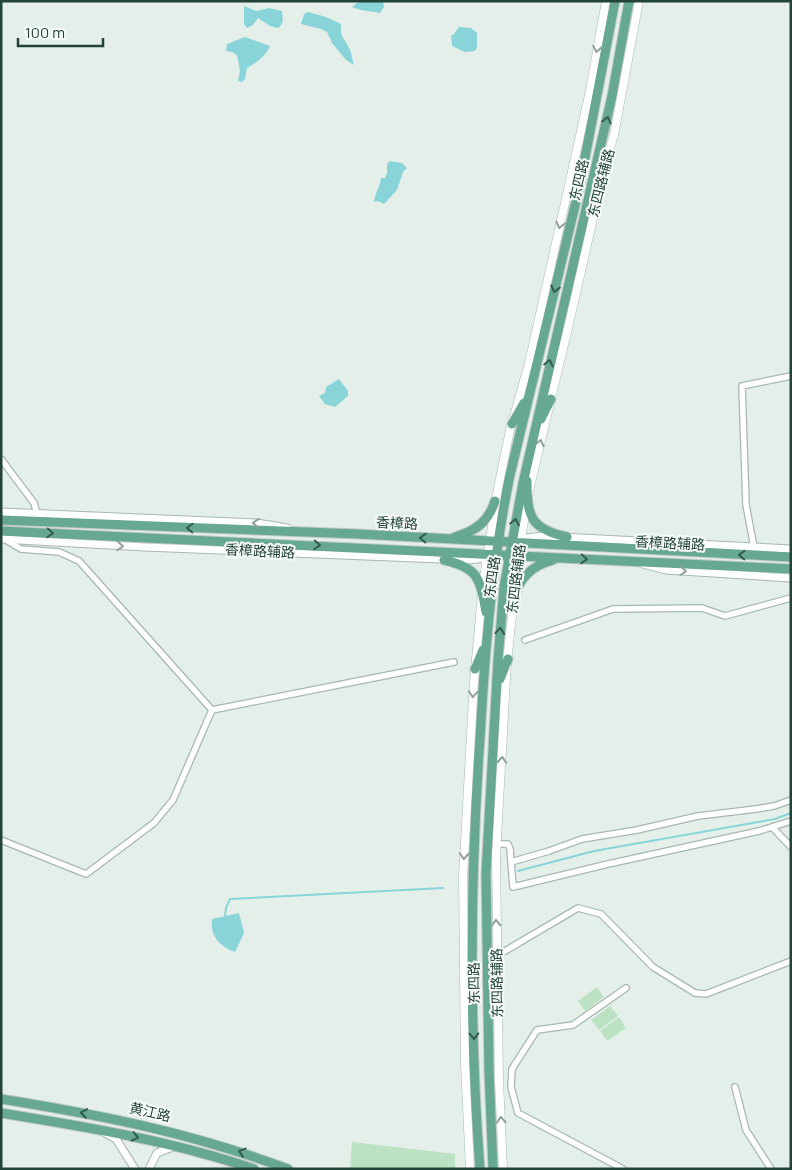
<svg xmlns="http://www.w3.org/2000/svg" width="792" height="1170" font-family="Manrope,'Noto Sans SC',sans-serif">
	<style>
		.green { fill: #bce2c3 }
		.water { fill: #89d4d8 }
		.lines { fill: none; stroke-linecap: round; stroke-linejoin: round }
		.stream { stroke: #89d4d8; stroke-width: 2 }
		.minor-casing { stroke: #a7b8b0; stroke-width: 8 }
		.tertiary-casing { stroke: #a7b8b0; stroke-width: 9 }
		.secondary-casing { stroke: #a2bcb0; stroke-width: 9 }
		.primary-casing { stroke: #c1cac7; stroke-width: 11 }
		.minor { stroke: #fff; stroke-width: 5.5 }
		.tertiary { stroke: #fff; stroke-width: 7 }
		.secondary { stroke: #fff; stroke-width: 8 }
		.primary { stroke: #66a890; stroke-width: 9 }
		.oneway { stroke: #90a19b }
		.oneway2 { stroke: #335c4d }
		.labels { text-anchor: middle; stroke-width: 4; stroke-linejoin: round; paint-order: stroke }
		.street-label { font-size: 14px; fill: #224337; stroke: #f6fbf8 }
	</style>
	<rect width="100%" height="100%" fill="#e5efe9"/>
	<path class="green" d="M597,987L604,997L585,1011L578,1001Z
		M610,1006L618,1016L599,1030L591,1020Z
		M619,1017L626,1028L607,1041L600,1031Z
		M352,1142L455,1154V1169H350Z"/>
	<path class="water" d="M359,1H383L384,7L380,13L361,10L352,7Z
		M244,6L256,11L269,8L282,11C283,18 284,24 278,28L270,26L258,18L253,25L247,28L244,24Z
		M308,12L326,17L341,24C340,39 344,36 349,48C352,53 352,59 354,65L346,60L332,43L327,32L321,29L301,24L304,14Z
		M459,27L471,28L477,33V47L475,51L465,52L452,46L451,35H453Z
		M245,37L270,46C266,56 256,63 247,68L245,79L242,82L238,81L240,71L237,55L232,52L226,51L227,44Z
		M390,161L402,163L407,168L403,172L397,190L384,204L378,201L374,202C375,193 380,187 381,178H385L387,173V164Z
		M339,379L348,391V396L335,407L325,404L319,396L325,393L326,387Z
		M239,913L244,933L235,952C220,946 210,937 212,919Z"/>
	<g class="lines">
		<path class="stream" d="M518,871L594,851L775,819L791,813
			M225,916L226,908L230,899L443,888"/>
		<defs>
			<path id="minor" d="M1,459L34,503L37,514
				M6,540L21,549L59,552L79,561L212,710
				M754,547L746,505L742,386L791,376
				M525,640L613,609L702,608L725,616L791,598
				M212,710L454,662
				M772,827L791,847
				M1,840L86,874L154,823L173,800L212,710
				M497,844H508L510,849L513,887L608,864L759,831L791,821
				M511,862L549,851L582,839L637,830L698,816L756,809L774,806L791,800
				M505,951L578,908L601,914L653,967L695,993L706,994L791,961
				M735,1087L746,1130L771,1169
				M623,1169L518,1113L511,1087L512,1069L537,1030L573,1025L626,988"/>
			<path id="tertiary" d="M1,512L257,523L287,528
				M1,539L145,547L466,560L490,558
				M517,539L543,536L791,549
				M643,564L666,570L791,578
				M105,1133L116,1139L135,1169
				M149,1169L157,1153L173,1147"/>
			<path id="secondary" d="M529,491L572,311L606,161L614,135L639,1
				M470,1169L465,1064L463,877L474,681L483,584L498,488L510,430L529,363L569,185L590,90L606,1
				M503,1169L499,1081L496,855L507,662L519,551L527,503"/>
			<path id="primary" d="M541,419L551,399
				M512,424L524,403
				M527,481C527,516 530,529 567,537
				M1,520L358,534L791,557
				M1,531L791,569
				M455,537C476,531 489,521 495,501
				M444,560C480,568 480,580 486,612
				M513,600C519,578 531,566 553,560
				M475,669L483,650
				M500,679L508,659
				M1,1099C101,1115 192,1133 288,1169
				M1,1113C87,1127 172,1141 254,1169
				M480,1169C469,1026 470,881 480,738C485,649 492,562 510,475L579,189L615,1
				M493,1169L489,1071L486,874L498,660L504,587L523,483L612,96L629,1"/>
		</defs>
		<use href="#minor" class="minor-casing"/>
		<use href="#tertiary" class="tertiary-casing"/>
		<use href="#secondary" class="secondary-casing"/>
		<use href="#primary" class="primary-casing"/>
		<use href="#minor" class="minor"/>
		<use href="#tertiary" class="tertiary"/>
		<use href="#secondary" class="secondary"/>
		<use href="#primary" class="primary"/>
	</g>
	<defs><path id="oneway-chevron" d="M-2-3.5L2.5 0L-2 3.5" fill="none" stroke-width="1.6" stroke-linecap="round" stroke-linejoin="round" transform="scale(1.25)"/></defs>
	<g class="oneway">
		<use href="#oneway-chevron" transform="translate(597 49) rotate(100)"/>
		<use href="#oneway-chevron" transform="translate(560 225) rotate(103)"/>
		<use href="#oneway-chevron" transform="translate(540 443) rotate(-77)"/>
		<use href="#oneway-chevron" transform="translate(256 523) rotate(-176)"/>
		<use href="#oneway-chevron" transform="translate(120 546) rotate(3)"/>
		<use href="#oneway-chevron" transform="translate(683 571) rotate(3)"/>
		<use href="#oneway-chevron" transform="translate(473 694) rotate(94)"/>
		<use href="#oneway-chevron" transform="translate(502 760) rotate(-87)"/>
		<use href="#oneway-chevron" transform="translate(464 856) rotate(93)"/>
		<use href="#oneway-chevron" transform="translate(496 923) rotate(-91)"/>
		<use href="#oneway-chevron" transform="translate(501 1120) rotate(-93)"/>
	</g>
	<g class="oneway2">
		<use href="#oneway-chevron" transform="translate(607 120) rotate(-77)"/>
		<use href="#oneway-chevron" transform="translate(555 289) rotate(104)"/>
		<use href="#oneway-chevron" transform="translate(549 363) rotate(-77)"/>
		<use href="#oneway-chevron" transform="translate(515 522) rotate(-79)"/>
		<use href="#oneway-chevron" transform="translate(190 528) rotate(-178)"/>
		<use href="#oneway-chevron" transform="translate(50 533) rotate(3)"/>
		<use href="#oneway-chevron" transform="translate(423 538) rotate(-177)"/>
		<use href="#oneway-chevron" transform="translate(317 545) rotate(3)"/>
		<use href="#oneway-chevron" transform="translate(742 555) rotate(-178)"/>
		<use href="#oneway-chevron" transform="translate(584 559) rotate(3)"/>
		<use href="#oneway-chevron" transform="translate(500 631) rotate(-85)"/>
		<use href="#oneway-chevron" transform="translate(474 1036) rotate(89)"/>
		<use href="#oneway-chevron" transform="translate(84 1113) rotate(-170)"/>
		<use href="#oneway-chevron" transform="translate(135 1137) rotate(13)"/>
		<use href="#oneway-chevron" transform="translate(242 1152) rotate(-162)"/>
	</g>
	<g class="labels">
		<g class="street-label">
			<text transform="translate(579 180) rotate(-77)" y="5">东四路</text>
			<text transform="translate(601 183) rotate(-76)" y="5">东四路辅路</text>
			<text transform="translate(397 523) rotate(3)" y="5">香樟路</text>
			<text transform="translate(670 543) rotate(3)" y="5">香樟路辅路</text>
			<text transform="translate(260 551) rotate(3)" y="5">香樟路辅路</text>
			<text transform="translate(492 577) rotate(-82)" y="5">东四路</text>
			<text transform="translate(516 579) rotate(-83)" y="5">东四路辅路</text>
			<text transform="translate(474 983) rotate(-91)" y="5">东四路</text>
			<text transform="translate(497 983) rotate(-91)" y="5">东四路辅路</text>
			<text transform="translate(150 1112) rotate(13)" y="5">黄江路</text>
		</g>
	</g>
	<rect width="792" height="1170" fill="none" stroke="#224337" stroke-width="5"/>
	<path d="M18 38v8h85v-8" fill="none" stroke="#224337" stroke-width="2.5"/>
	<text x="25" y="38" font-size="15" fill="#224337" stroke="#f6fbf8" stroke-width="4" paint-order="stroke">100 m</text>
</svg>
